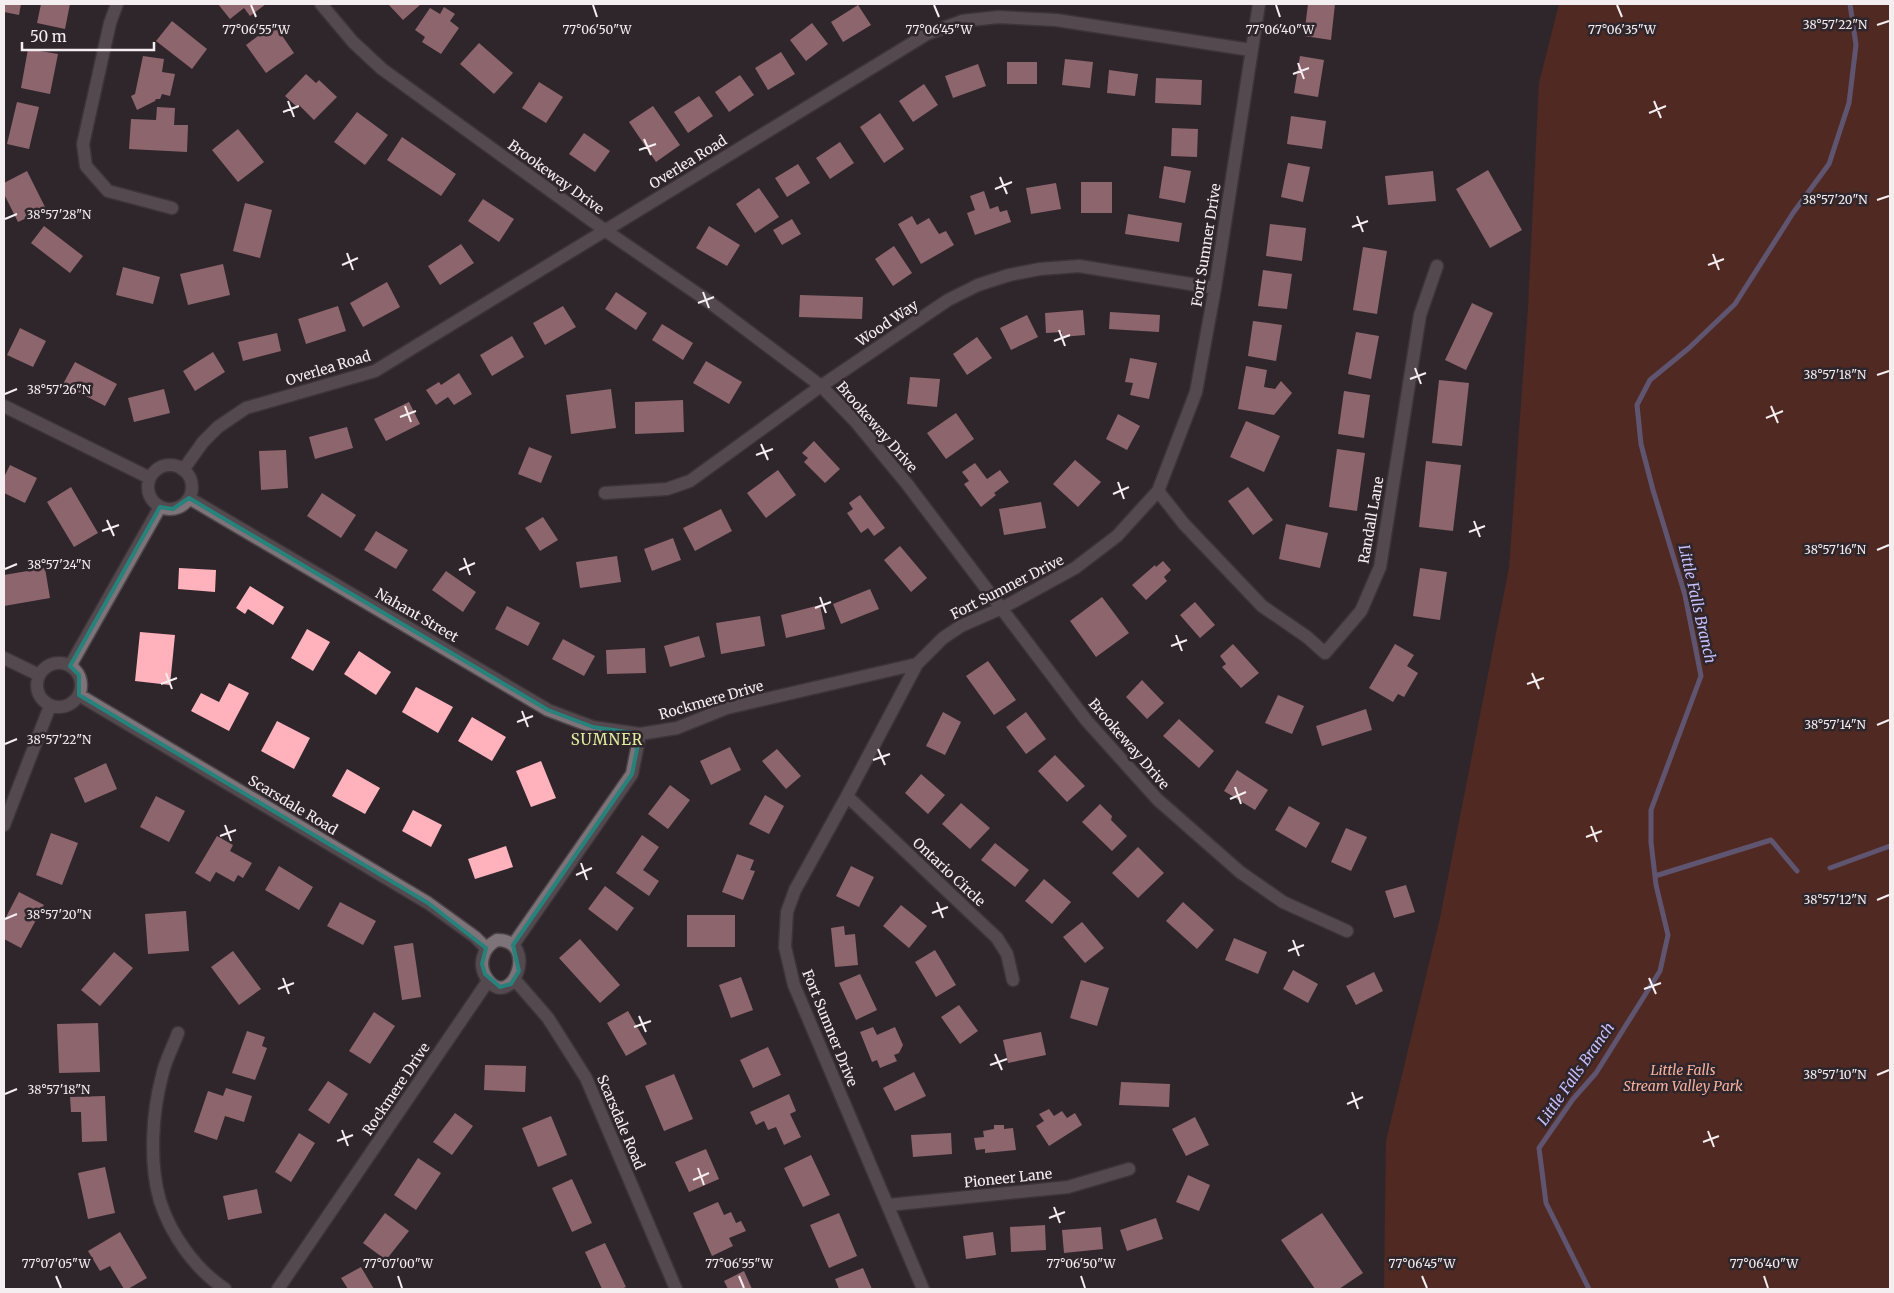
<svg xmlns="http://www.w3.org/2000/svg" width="1894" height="1293" font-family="Merriweather,serif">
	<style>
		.green { fill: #782d18 }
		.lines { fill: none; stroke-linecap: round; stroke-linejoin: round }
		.stream { stroke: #9a8fc5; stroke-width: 5 }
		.building { fill: #ffb1bc }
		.street-casing { stroke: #4c4549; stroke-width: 15 }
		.street { stroke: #7f737a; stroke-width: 12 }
		.marked { fill: none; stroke: #26827b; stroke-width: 4; stroke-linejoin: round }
		.ticks { fill: none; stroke: #f4eef1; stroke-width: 2 }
		.labels { text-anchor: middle; stroke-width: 5; stroke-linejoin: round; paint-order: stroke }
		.street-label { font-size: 14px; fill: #f4eef1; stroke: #2f262b }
		.park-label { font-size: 14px; font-style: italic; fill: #f7b19d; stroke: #2f262b }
		.water-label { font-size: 15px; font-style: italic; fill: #c8bffe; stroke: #2f262b }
		.neighbourhood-label { font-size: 15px; letter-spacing: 1px; fill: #e1ed9f; stroke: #2f262b }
		.ticks-label { font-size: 12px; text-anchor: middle; fill: #f4eef1; stroke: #2f262b; stroke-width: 5; stroke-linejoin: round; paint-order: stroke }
	</style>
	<rect width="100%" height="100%" fill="#2f262b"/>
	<path class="green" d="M1559,4H1890V1289H1384L1386,1141L1440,918L1509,568L1528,308L1539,83Z"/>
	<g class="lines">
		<path class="stream" d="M1830,868L1890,846
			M1655,876L1771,840L1797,871
			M1589,1289L1546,1203L1539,1148L1573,1099L1596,1073L1660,971L1668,935L1656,885L1651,842V810L1701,676L1685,595L1653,490L1641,444L1637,405L1650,380L1689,348L1735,304L1793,213L1829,164L1849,103L1856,45L1850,4"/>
	</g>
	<path class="building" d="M4,4H21L19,15L4,12Z
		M41,4H70L65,29L37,23Z
		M218,4H266L250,16L244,8L230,19Z
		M388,4H421L403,20Z
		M1308,4H1335L1331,40L1304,36Z
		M858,5L871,25L843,42L831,22Z
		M444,7L455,14L450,21L459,28L441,54L422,42L425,37L415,30L430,8L440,14Z
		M172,21L207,49L192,69L156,41Z
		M812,23L828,44L806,61L790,40Z
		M274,24L294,53L266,73L246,45Z
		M479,43L513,73L494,94L460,64Z
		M28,49L58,54L50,94L21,88Z
		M781,52L795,74L768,90L755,68Z
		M143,56L164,59L162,72L175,74L170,96L162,94L160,99H156L155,101L137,110L131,96L135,94Z
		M1300,56L1324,60L1318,97L1294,93Z
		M1065,59L1093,62L1090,88L1062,85Z
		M1007,62H1037V84H1007Z
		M978,64L986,86L953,98L945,76Z
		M1109,70L1138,74L1135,96L1107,93Z
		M306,74L316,83L319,80L337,97L314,120L299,105L297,107L285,96Z
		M740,75L754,95L729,112L715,92Z
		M1156,78L1202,80L1201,105L1155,103Z
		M539,82L563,97L546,123L522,108Z
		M924,84L938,105L913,122L899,101Z
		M699,96L713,116L688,133L674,112Z
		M17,102L39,107L29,149L7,144Z
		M653,106L680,145L656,162L629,122Z
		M157,107L175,108L174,125H188L187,152L129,149L131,119L156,120Z
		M357,112L388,135L365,165L334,142Z
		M880,113L904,149L884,163L860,127Z
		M1291,116L1326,121L1322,149L1287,144Z
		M1172,128L1198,129L1197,157L1171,156Z
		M238,129L264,162L238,182L212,150Z
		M584,133L610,151L595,172L569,154Z
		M402,137L456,174L441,196L387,160Z
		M840,142L854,163L830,179L816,158Z
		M1288,163L1310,167L1303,202L1281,197Z
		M798,164L810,183L787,197L775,178Z
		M1164,166L1191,171L1185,203L1159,198Z
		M1488,170L1522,230L1490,248L1456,189Z
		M27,171L46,209L18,222L4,194V183Z
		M1433,171L1436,201L1388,205L1385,176Z
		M1081,182H1112V213H1081Z
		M1056,183L1061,209L1031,214L1026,188Z
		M759,188L779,217L755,233L736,204Z
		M984,191L990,209L998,206L1000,212L1007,210L1011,222L975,235L967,213L975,210L970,196Z
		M483,199L514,219L499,242L468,221Z
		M245,203L272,210L260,258L233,251Z
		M1128,214L1182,223L1179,242L1125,234Z
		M912,216L917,225L929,218L939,234L946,231L954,245L921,264L898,224Z
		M792,219L801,234L782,245L773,230Z
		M1270,224L1306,228L1302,261L1266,256Z
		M44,226L83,256L70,273L31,243Z
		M709,226L740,245L727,266L696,248Z
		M461,244L474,263L440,285L428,266Z
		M894,246L912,273L893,286L875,259Z
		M1363,247L1387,251L1377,314L1353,310Z
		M223,264L230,295L188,305L180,274Z
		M123,267L160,277L153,304L116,295Z
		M1263,270L1292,274L1287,309L1258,306Z
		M387,282L400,307L363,327L350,303Z
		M616,292L647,313L636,330L605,309Z
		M800,295L863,297L862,319L799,317Z
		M1472,303L1493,313L1466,370L1445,360Z
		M338,306L346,331L306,344L298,319Z
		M563,306L576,327L545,345L533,323Z
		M1083,310L1085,335L1062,337V332L1046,333L1045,313Z
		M1110,312L1160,315L1159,332L1109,329Z
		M1027,315L1038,337L1011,350L1000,328Z
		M1253,321L1282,325L1276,361L1248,356Z
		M662,324L693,343L683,360L652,340Z
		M20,328L46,341L33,367L7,355Z
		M1356,332L1379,336L1371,379L1348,374Z
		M277,333L281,351L243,361L238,342Z
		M512,336L524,357L492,376L480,355Z
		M977,337L992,358L967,375L953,354Z
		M213,352L225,372L195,391L183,371Z
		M1130,358L1157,363L1149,399L1130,395L1133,383L1125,382Z
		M706,361L742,382L729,404L693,383Z
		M75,362L117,384L105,406L63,384Z
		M1246,366L1267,370L1264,387L1275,389L1281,381L1292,393L1274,415L1238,409Z
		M459,373L472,394L454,405L448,397L436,405L426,390L439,382L441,385Z
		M910,377L940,379L937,407L907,404Z
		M1439,380L1469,383L1462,446L1432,443Z
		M164,389L170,413L134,422L128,398Z
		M611,389L616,428L571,434L566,395Z
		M1344,391L1370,395L1364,438L1338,434Z
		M683,400L684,432L635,434V402Z
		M409,402L420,424L386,441L374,419Z
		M956,413L974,439L946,459L927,433Z
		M1118,414L1140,426L1127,450L1106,439Z
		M1246,421L1280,436L1264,472L1230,457Z
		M347,427L353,448L315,459L309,437Z
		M814,441L840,469L825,483L804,462L808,458L802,453Z
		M529,447L552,456L541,483L518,474Z
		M1337,449L1365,453L1357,511L1329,507Z
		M286,450L288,488L261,490L259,451Z
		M1075,460L1101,482L1078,507L1053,484Z
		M1426,461L1461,465L1453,531L1419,527Z
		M975,463L987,479L1000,470L1009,482L994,493L996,495L981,507L964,484L969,481L962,472Z
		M10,465L37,478L25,503L4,493V477Z
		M778,470L796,495L766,518L747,493Z
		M71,487L98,533L74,547L47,502Z
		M1248,487L1273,520L1253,535L1228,501Z
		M322,493L356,515L341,538L307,516Z
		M860,495L885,528L874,536L868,528L861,533L847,513L853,509L849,503Z
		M1041,502L1046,528L1004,535L999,509Z
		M721,509L732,531L695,551L683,528Z
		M543,517L558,540L540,551L525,528Z
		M1286,524L1328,533L1320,568L1279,559Z
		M376,531L408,550L396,569L364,550Z
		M673,538L681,560L652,571L644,549Z
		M900,546L927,578L911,592L884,560Z
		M617,556L621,582L580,588L576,562Z
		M1163,561L1171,570L1164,577L1167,581L1146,600L1132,585L1155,565L1156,567Z
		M45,568L50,598L4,606V575Z
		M179,568L216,570L215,592L178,589Z
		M1420,568L1447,572L1440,620L1413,616Z
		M446,571L476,592L463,612L432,590Z
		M250,586L284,607L273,625L248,609L245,614L236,608Z
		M870,589L879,609L841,624L833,604Z
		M1102,597L1129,633L1096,657L1070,621Z
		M1195,602L1215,625L1200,638L1180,615Z
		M820,605L825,629L786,638L781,615Z
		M507,606L540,623L528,646L495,629Z
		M760,616L765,646L721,654L716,623Z
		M307,629L330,642L313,671L291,658Z
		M140,632L175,635L170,685L135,681Z
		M699,636L705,657L670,667L664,646Z
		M563,639L595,656L584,676L552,659Z
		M1233,644L1259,673L1241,688L1222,667L1226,664L1220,656Z
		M1395,644L1414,655L1407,666L1418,673L1404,697L1398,694L1393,702L1369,688Z
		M645,648L646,673L607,674L606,650Z
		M359,651L391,672L376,695L344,674Z
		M988,661L1016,700L994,715L966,676Z
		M1142,680L1164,703L1147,719L1126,697Z
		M229,683L249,693L229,731L191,711L201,693L219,702Z
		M416,687L453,707L438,733L402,712Z
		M1278,695L1304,706L1292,734L1265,723Z
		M1366,709L1372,730L1322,746L1316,726Z
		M943,712L961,722L945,755L926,746Z
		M1026,712L1046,739L1026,754L1006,727Z
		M472,717L506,737L492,761L458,741Z
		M1179,719L1214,751L1199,768L1163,736Z
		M277,721L310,738L294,769L261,751Z
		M730,747L741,770L711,785L700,761Z
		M777,749L801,776L786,789L762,761Z
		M1055,755L1085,786L1067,802L1038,771Z
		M541,761L556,798L531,807L516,771Z
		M106,763L117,789L85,803L74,778Z
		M347,769L380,788L365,814L332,796Z
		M1237,770L1268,790L1255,810L1224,791Z
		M921,774L945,795L928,814L905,793Z
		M670,785L690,800L668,829L648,814Z
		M765,795L784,806L769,834L749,824Z
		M156,796L185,811L169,842L140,827Z
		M961,803L990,828L970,849L942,824Z
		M1100,804L1112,816L1111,820L1127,836L1112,851L1082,822Z
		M1289,806L1320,823L1306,848L1275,830Z
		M413,810L442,825L431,847L402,831Z
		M1346,828L1367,837L1351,871L1331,862Z
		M51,833L78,843L62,885L36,875Z
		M642,835L659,847L643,870L659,881L649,896L616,873Z
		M217,836L233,845L230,851L252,863L243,878L238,875L234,882L216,872L210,882L195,873Z
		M995,843L1029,870L1015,887L981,860Z
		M506,846L513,867L475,879L468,859Z
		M1138,847L1164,873L1138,898L1112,873Z
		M737,854L754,860L750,870L755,871L743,900L722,892Z
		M279,866L313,887L299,910L265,890Z
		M851,866L874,877L859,907L836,896Z
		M1044,879L1071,902L1052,924L1025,901Z
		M1406,885L1415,912L1394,918L1385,891Z
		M605,886L634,908L617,931L588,909Z
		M19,892L44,905L21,948L4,939V921Z
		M340,902L376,921L363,945L327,926Z
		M1183,902L1214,930L1197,949L1166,921Z
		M901,905L927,926L909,948L883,926Z
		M186,911L189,951L148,954L145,914Z
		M687,915H735V947H687Z
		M1082,922L1104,948L1085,963L1063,937Z
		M844,926L845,935L855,934L858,965L835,967L831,928Z
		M1234,938L1267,952L1258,974L1225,960Z
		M580,939L620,985L600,1003L559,958Z
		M413,943L421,997L402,1000L394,946Z
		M935,950L956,985L936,997L915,962Z
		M233,951L261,989L239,1005L211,967Z
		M114,952L133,968L100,1006L81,990Z
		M1293,970L1318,984L1308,1003L1283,989Z
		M1374,972L1383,991L1356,1005L1346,986Z
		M860,974L877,1010L856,1020L839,983Z
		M741,977L753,1010L731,1018L719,985Z
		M1081,980L1109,988L1097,1026L1070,1018Z
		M959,1005L978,1031L960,1044L941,1017Z
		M628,1011L647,1044L626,1056L607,1023Z
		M374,1012L395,1026L370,1064L349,1051Z
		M98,1023L100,1072L59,1073L57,1024Z
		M873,1027L877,1035L895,1027L903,1045L899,1053L894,1055L897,1061L880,1068L877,1060L872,1062L860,1032Z
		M247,1031L265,1037L262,1046L267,1048L255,1080L232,1073Z
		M1041,1032L1046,1055L1008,1063L1003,1040Z
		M768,1047L781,1075L753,1088L740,1060Z
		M485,1065L526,1066L525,1092L484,1090Z
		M914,1072L926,1096L895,1111L883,1088Z
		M674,1074L693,1119L664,1131L645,1086Z
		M328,1081L348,1094L329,1124L308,1110Z
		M1121,1082L1170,1084L1169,1107L1119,1105Z
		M226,1088L252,1096L244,1122L225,1116L217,1140L194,1132L208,1091L223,1096Z
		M789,1094L796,1111L790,1114L801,1137L784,1145L776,1127L768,1130L764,1121L756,1125L750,1112Z
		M105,1096L107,1141L82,1142L81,1112H71L70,1097Z
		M1049,1109L1054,1116L1062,1111L1067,1118L1075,1113L1082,1125L1049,1146L1036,1126L1044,1121L1039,1114Z
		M455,1113L473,1126L452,1155L433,1142Z
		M551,1116L567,1155L538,1167L522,1128Z
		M1195,1117L1209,1145L1186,1156L1172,1129Z
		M994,1125H1004V1129L1013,1128L1016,1150L985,1153V1149L976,1150L974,1138L984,1137L983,1131L994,1129Z
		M299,1133L315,1143L291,1182L275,1172Z
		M951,1133L952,1154L913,1157L911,1135Z
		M706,1149L719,1179L689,1192L675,1162Z
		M811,1155L830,1195L803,1207L784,1168Z
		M418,1158L441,1173L416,1210L394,1195Z
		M105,1167L115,1213L88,1219L78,1173Z
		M1188,1175L1210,1185L1199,1211L1176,1202Z
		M572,1179L592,1223L572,1232L552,1188Z
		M257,1189L262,1213L228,1220L223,1196Z
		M718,1202L724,1215L731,1212L736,1223L741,1221L746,1231L729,1238L733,1246L712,1256L693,1213Z
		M385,1213L409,1231L386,1260L363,1243Z
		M839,1213L857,1256L829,1268L810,1225Z
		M1322,1213L1363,1273L1339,1289H1315L1281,1240Z
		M1156,1218L1163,1239L1127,1251L1120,1230Z
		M1045,1225L1046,1250L1011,1252L1010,1227Z
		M1101,1227L1103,1249L1064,1253L1062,1230Z
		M120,1232L147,1278L128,1289H124L110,1266L100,1271L88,1251Z
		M993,1232L996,1255L966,1259L963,1236Z
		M605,1243L626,1287L621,1289H602L585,1252Z
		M361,1267L374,1289H348L341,1278Z
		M863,1268L872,1289H839L835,1279Z
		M744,1271L752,1289H728L724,1281Z"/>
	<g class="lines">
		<defs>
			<path id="street" d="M117,4L110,23L83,144L86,166L108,191L172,208
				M321,4L353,42L382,69L606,231L708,301L821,386L855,421L907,484L1086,720L1158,800L1240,872L1283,902L1347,931
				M4,406L150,478
				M148 487a22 22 0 1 1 44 0a22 22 0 1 1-44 0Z
				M183,470L203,442L218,427L246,408L375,371L927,34L962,21L998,17L1056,20L1251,50
				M1158,491L1184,524L1262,606L1307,637L1325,653L1361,611L1380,567L1420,315L1437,266
				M605,493L667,489L690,481L821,386L948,300L978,285L1009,275L1040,269L1079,266L1215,288
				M189,498L548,710L593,727L640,734
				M4,658L39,675
				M37 685a22 22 0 1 1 44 0a22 22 0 1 1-44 0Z
				M70,666L160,507
				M79,695L428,903L475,937L486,948
				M847,796L997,938L1007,954L1013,980
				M4,825L50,706
				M497,940C540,940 512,1011 488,980C477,966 482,948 497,940Z
				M513,945L632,774L640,734L677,728L727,708L917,664
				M515,980L548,1018L586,1078L676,1289
				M178,1033C173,1047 165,1061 162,1076C152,1113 149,1164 160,1201C171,1235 195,1269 225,1289
				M888,1205L1068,1187L1129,1169
				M278,1289L488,981
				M923,1289L794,985L785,947L787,912L795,890L847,796L917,664L943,638L961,626L1002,608L1075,568L1117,536L1158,491L1196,392L1215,288L1259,4"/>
		</defs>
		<use href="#street" class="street-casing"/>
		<use href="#street" class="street"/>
	</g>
	<path d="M0 0H1894V1293H0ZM189,498L548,710L593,727L640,734L632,774L513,945L519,971L511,984L500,987L485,974L482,964L486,948L428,903L79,695V675L70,666L160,507L173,509Z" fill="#2f262b" fill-opacity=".55" fill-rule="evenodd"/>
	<path class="marked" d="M189,498L548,710L593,727L640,734L632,774L513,945L519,971L511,984L500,987L485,974L482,964L486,948L428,903L79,695V675L70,666L160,507L173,509Z"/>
	<path class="ticks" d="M251,5L256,17M593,5L597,17M934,5L939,17M1276,5L1280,17M1617,5L1622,17M1877,25L1889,21M1298,63L1304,79M1293,74L1309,68M288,101L294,117M1654,101L1661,118M283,112L299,106M1649,113L1666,106M644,139L651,155M639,150L656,144M1000,177L1007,194M995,189L1012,182M1877,200L1889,196M1357,216L1363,232M5,219L17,214M1352,227L1368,221M347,253L353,270M1713,254L1719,270M342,265L358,258M1708,265L1724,259M703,292L709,308M698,303L714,297M1059,330L1065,346M1054,341L1070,335M1415,368L1421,384M1877,375L1889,371M1410,379L1426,373M5,394L17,389M405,406L411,422M1771,406L1778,423M400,417L416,411M1766,418L1783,411M761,444L768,460M756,455L773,449M1118,482L1124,499M1113,494L1129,487M107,520L114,536M1474,521L1480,537M102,531L119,525M1469,532L1485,526M1877,550L1889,545M464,558L470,575M5,569L17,564M459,570L475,563M820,597L826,613M815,608L831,602M1176,635L1182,651M1171,646L1187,640M166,673L172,689M1532,673L1539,689M161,684L177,678M1527,684L1544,678M522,711L528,727M517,722L533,716M1877,725L1889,720M5,744L17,739M878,749L885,765M873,760L890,754M1235,787L1241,804M1230,799L1246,792M225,825L231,841M1591,826L1597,842M220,836L236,830M1586,837L1602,831M581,863L587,880M576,875L592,868M1877,900L1889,895M937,902L943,918M932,913L948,907M5,919L17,914M1293,940L1299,956M1288,951L1304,945M283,978L289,994M1649,978L1656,994M278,989L294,983M1644,989L1661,983M639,1016L646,1032M634,1027L651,1021M995,1054L1002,1070M990,1065L1007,1059M1877,1075L1889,1070M1352,1092L1358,1109M5,1094L17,1089M1347,1104L1363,1097M342,1130L348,1146M1708,1131L1714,1147M337,1141L353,1135M1703,1142L1719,1136M698,1168L704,1185M693,1180L709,1173M1054,1207L1060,1223M1049,1218L1065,1212M56,1276L61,1288M398,1276L402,1288M739,1276L744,1288M1081,1276L1085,1288M1422,1276L1427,1288M1764,1276L1768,1288"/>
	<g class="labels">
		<g class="street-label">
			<text transform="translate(688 162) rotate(-32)" y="5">Overlea Road</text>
			<text transform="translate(556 177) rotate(36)" y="5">Brookeway Drive</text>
			<text transform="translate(1206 245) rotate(-81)" y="5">Fort Sumner Drive</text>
			<text transform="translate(887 323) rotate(-34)" y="5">Wood Way</text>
			<text transform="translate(328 368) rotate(-17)" y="5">Overlea Road</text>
			<text transform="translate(877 427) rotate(49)" y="5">Brookeway Drive</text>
			<text transform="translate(1371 520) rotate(-80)" y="5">Randall Lane</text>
			<text transform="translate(1007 587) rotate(-27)" y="5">Fort Sumner Drive</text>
			<text transform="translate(417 615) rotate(30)" y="5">Nahant Street</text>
			<text transform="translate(711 700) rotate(-16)" y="5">Rockmere Drive</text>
			<text transform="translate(1129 744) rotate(49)" y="5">Brookeway Drive</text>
			<text transform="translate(293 805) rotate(31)" y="5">Scarsdale Road</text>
			<text transform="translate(949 872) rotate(43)" y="5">Ontario Circle</text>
			<text transform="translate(830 1028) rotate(68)" y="5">Fort Sumner Drive</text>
			<text transform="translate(396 1089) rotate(-56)" y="5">Rockmere Drive</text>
			<text transform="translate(621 1122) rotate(67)" y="5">Scarsdale Road</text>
			<text transform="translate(1008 1178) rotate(-6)" y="5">Pioneer Lane</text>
		</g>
		<g class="park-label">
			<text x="1683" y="1075">Little Falls<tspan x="1683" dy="16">Stream Valley Park</tspan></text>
		</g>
		<g class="water-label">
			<text transform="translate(1697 604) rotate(77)" y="5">Little Falls Branch</text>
			<text transform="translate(1576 1074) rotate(-55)" y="5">Little Falls Branch</text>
		</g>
		<g class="neighbourhood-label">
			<text x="607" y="745">SUMNER</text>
		</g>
	</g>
	<g class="ticks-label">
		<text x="1835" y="29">38°57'22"N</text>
		<text x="256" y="34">77°06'55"W</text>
		<text x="597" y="34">77°06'50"W</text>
		<text x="939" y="34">77°06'45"W</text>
		<text x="1280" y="34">77°06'40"W</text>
		<text x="1622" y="34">77°06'35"W</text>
		<text x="1835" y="204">38°57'20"N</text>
		<text x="59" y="219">38°57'28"N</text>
		<text x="1835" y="379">38°57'18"N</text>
		<text x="59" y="394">38°57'26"N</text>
		<text x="1835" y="554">38°57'16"N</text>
		<text x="59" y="569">38°57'24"N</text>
		<text x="1835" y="729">38°57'14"N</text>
		<text x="59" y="744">38°57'22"N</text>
		<text x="1835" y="904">38°57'12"N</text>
		<text x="59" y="919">38°57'20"N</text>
		<text x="1835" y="1079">38°57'10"N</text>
		<text x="59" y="1094">38°57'18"N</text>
		<text x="56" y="1268">77°07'05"W</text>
		<text x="398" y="1268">77°07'00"W</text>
		<text x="739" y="1268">77°06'55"W</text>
		<text x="1081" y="1268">77°06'50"W</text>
		<text x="1422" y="1268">77°06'45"W</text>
		<text x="1764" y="1268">77°06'40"W</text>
	</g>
	<rect width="1894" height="1293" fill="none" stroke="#f4eef1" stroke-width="10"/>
	<path d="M22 42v8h132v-8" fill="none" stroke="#f4eef1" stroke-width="2.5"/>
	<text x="30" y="42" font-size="15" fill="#f4eef1" stroke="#2f262b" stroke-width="4" paint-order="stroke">50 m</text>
</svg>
